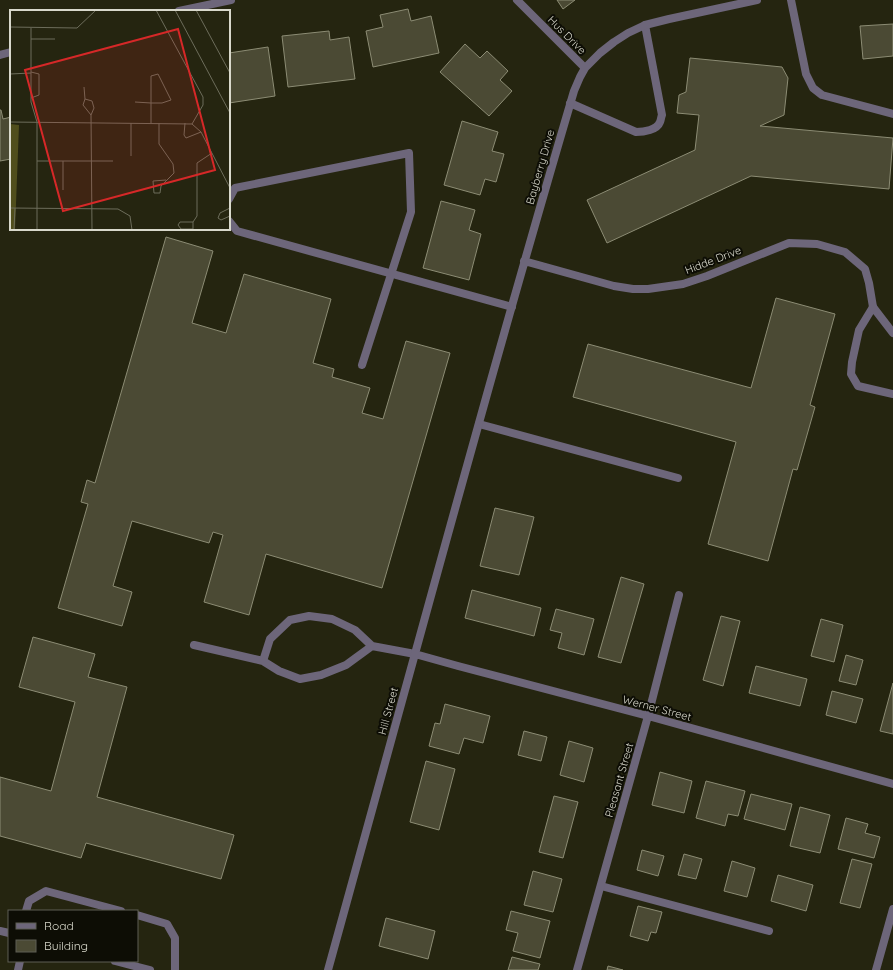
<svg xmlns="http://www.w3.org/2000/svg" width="893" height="970" font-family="Quicksand,sans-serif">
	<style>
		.building { fill: #4b4a34; stroke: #8c8c74 }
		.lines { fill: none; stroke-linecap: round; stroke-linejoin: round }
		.lane { stroke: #6d667a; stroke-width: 8 }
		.street { stroke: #6d667a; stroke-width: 8 }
		.labels { text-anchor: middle; stroke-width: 4; stroke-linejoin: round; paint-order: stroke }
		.street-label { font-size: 11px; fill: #d9d9cc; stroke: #0d0d05 }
		.inset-road { fill: none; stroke: #6d6d5b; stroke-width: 1 }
		.view { fill: #d62828; fill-opacity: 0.15; stroke: #d62828; stroke-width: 2 }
		.inset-edge { fill: none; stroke: #d9d9cc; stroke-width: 2 }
	</style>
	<rect width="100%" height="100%" fill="#252510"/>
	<path class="building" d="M557,0H575L563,9Z
		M408,9L411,21L431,16L439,53L373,67L366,31L383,27L380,15Z
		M893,24V56L863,59L860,26Z
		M329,31L330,40L349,37L355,79L288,87L282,36Z
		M465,44L480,58L487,51L508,71L500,80L512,91L489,116L440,72Z
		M268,47L275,96L229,103V53Z
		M690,58L782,67L788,78L784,115L760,126L893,138L889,189L751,176L607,243L587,200L695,150L699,115L677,113L679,95L686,92Z
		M0,110H1L3,119L11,117V159L0,161Z
		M462,121L498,132L492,151L504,154L496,182L485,179L480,195L444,185Z
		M441,201L475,210L469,230L481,234L469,280L423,268Z
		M166,237L213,251L192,323L226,333L244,274L331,299L313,363L334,369L332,377L370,388L362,413L383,419L406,341L450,353L382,588L266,554L249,615L204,602L223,535L213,532L209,543L132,521L113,586L132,592L122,626L58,608L88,504L81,502L87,480L95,483Z
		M776,298L835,314L810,405L815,407L797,470L793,469L768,561L708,544L736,442L573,397L588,344L751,388Z
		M495,508L534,517L519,575L480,566Z
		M621,577L644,584L621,663L598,657Z
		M472,590L541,608L534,636L465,618Z
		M556,609L594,619L584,655L558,648L562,633L550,630Z
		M721,616L740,621L723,686L703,680Z
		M821,619L843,625L834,662L811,656Z
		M33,637L95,654L88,677L127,687L97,797L234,835L221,879L86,843L81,858L0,836V777L51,791L75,702L19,687Z
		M846,655L863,660L856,685L839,681Z
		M756,666L807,679L800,706L749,693Z
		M893,683V734L880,731Z
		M832,691L863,699L856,723L826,715Z
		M445,704L490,716L483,743L464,738L459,754L429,746L435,723L440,724Z
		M524,731L547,737L541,761L518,755Z
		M569,741L593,748L584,782L560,775Z
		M426,761L455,769L439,830L410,822Z
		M660,772L692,781L684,813L652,805Z
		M706,781L745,791L738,816L728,814L725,826L696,818Z
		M751,794L792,804L785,830L744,819Z
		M554,796L578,802L563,858L539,852Z
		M800,807L830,815L820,853L790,846Z
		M846,818L868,824L865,833L880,837L874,858L838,849Z
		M642,850L664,856L658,876L637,870Z
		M684,854L702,859L696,879L678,875Z
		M852,859L872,864L860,908L840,903Z
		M732,861L755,868L747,897L724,891Z
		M533,871L562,879L553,912L524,905Z
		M778,875L813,885L806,911L771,901Z
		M638,906L662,912L656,933L651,932L648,941L630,936Z
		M511,911L550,921L540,958L513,951L518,933L506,930Z
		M386,918L435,931L428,959L379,946Z
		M512,957L540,964L538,970H508Z
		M608,966L623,970H607Z"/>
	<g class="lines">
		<path class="lane" d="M791,0L806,74L813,88L822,95L893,114
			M570,103L636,132C644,132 657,130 660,122C661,120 661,117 662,115L645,25
			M229,199L235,188L409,153L411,212L362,365
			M229,221L237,231L512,307
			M893,333L873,307L859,330L852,362L851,374L858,386L893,394
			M479,424L678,478
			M194,645L263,661
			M372,646L346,665L321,675L300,679L279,671L263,661L270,639L290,620L309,616L332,619L355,630L372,646L415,654
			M601,886L769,931
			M26,911L29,901L46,891L121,911
			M137,915L167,924L175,938V970
			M18,970L20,961"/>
		<path class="street" d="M517,0L585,68
			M179,11L231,0
			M0,55L11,52
			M524,261L614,286L633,289H648L683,284L707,276L789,243L817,244L845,252L865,269L869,283L873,307
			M415,654L458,666L648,716L893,784
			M0,931L9,933
			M115,961L150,970
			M328,970C409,677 488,383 574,91L580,77L585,68L600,53L614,42L628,33L645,25L669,19L757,0
			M577,970L648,716L679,595
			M876,970L893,909"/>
	</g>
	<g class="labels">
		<g class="street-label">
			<text transform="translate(567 35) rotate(45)" y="4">Hus Drive</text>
			<text transform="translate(540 167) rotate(-74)" y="4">Bayberry Drive</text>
			<text transform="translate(713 260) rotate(-21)" y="4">Hidde Drive</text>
			<text transform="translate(657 708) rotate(15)" y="4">Werner Street</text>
			<text transform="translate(388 711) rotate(-75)" y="4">Hill Street</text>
			<text transform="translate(619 780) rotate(-74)" y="4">Pleasant Street</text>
		</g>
	</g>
	<g transform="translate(10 10)">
		<rect width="220" height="220" fill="#252510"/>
		<path d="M0,114L9,115L5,220H0Z" fill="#504e1c"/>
		<path class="inset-road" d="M146,0L193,87V95L182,114M165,0L220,103M186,0L220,63M0,17L67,18L86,0M21,18V92L27,112V220M21,29H45M21,62L29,64V85L21,88M0,64L21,63M74,77L75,89M125,92L141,93H152L161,90L148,64L141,66V113M81,105L73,95L75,89L82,91L84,98L81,105L82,220M0,112L182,114L191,122L220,178M149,113V134L163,154L164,163L151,176L150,183H144L143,171L156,170M175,113L174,125L176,128L191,122M121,146V113M27,151H103M53,151V180M0,198L108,199L120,206L122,220M220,198L210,203L208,208L211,210L220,206M183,212H170L168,215L171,219H183M4,220L5,198M183,220V212L187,206V153L202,143"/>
		<path class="view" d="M168,19L205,160L53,201L15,60Z"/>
		<rect width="220" height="220" class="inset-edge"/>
	</g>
	<rect x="8" y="910" width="130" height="52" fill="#0d0d05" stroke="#5f5f55"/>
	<rect x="16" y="923" width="20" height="6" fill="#6d667a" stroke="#5f5f55"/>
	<text x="44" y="930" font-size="12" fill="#d9d9cc">Road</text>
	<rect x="16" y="940" width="20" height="12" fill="#4b4a34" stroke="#5f5f55"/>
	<text x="44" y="950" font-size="12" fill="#d9d9cc">Building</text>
</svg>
